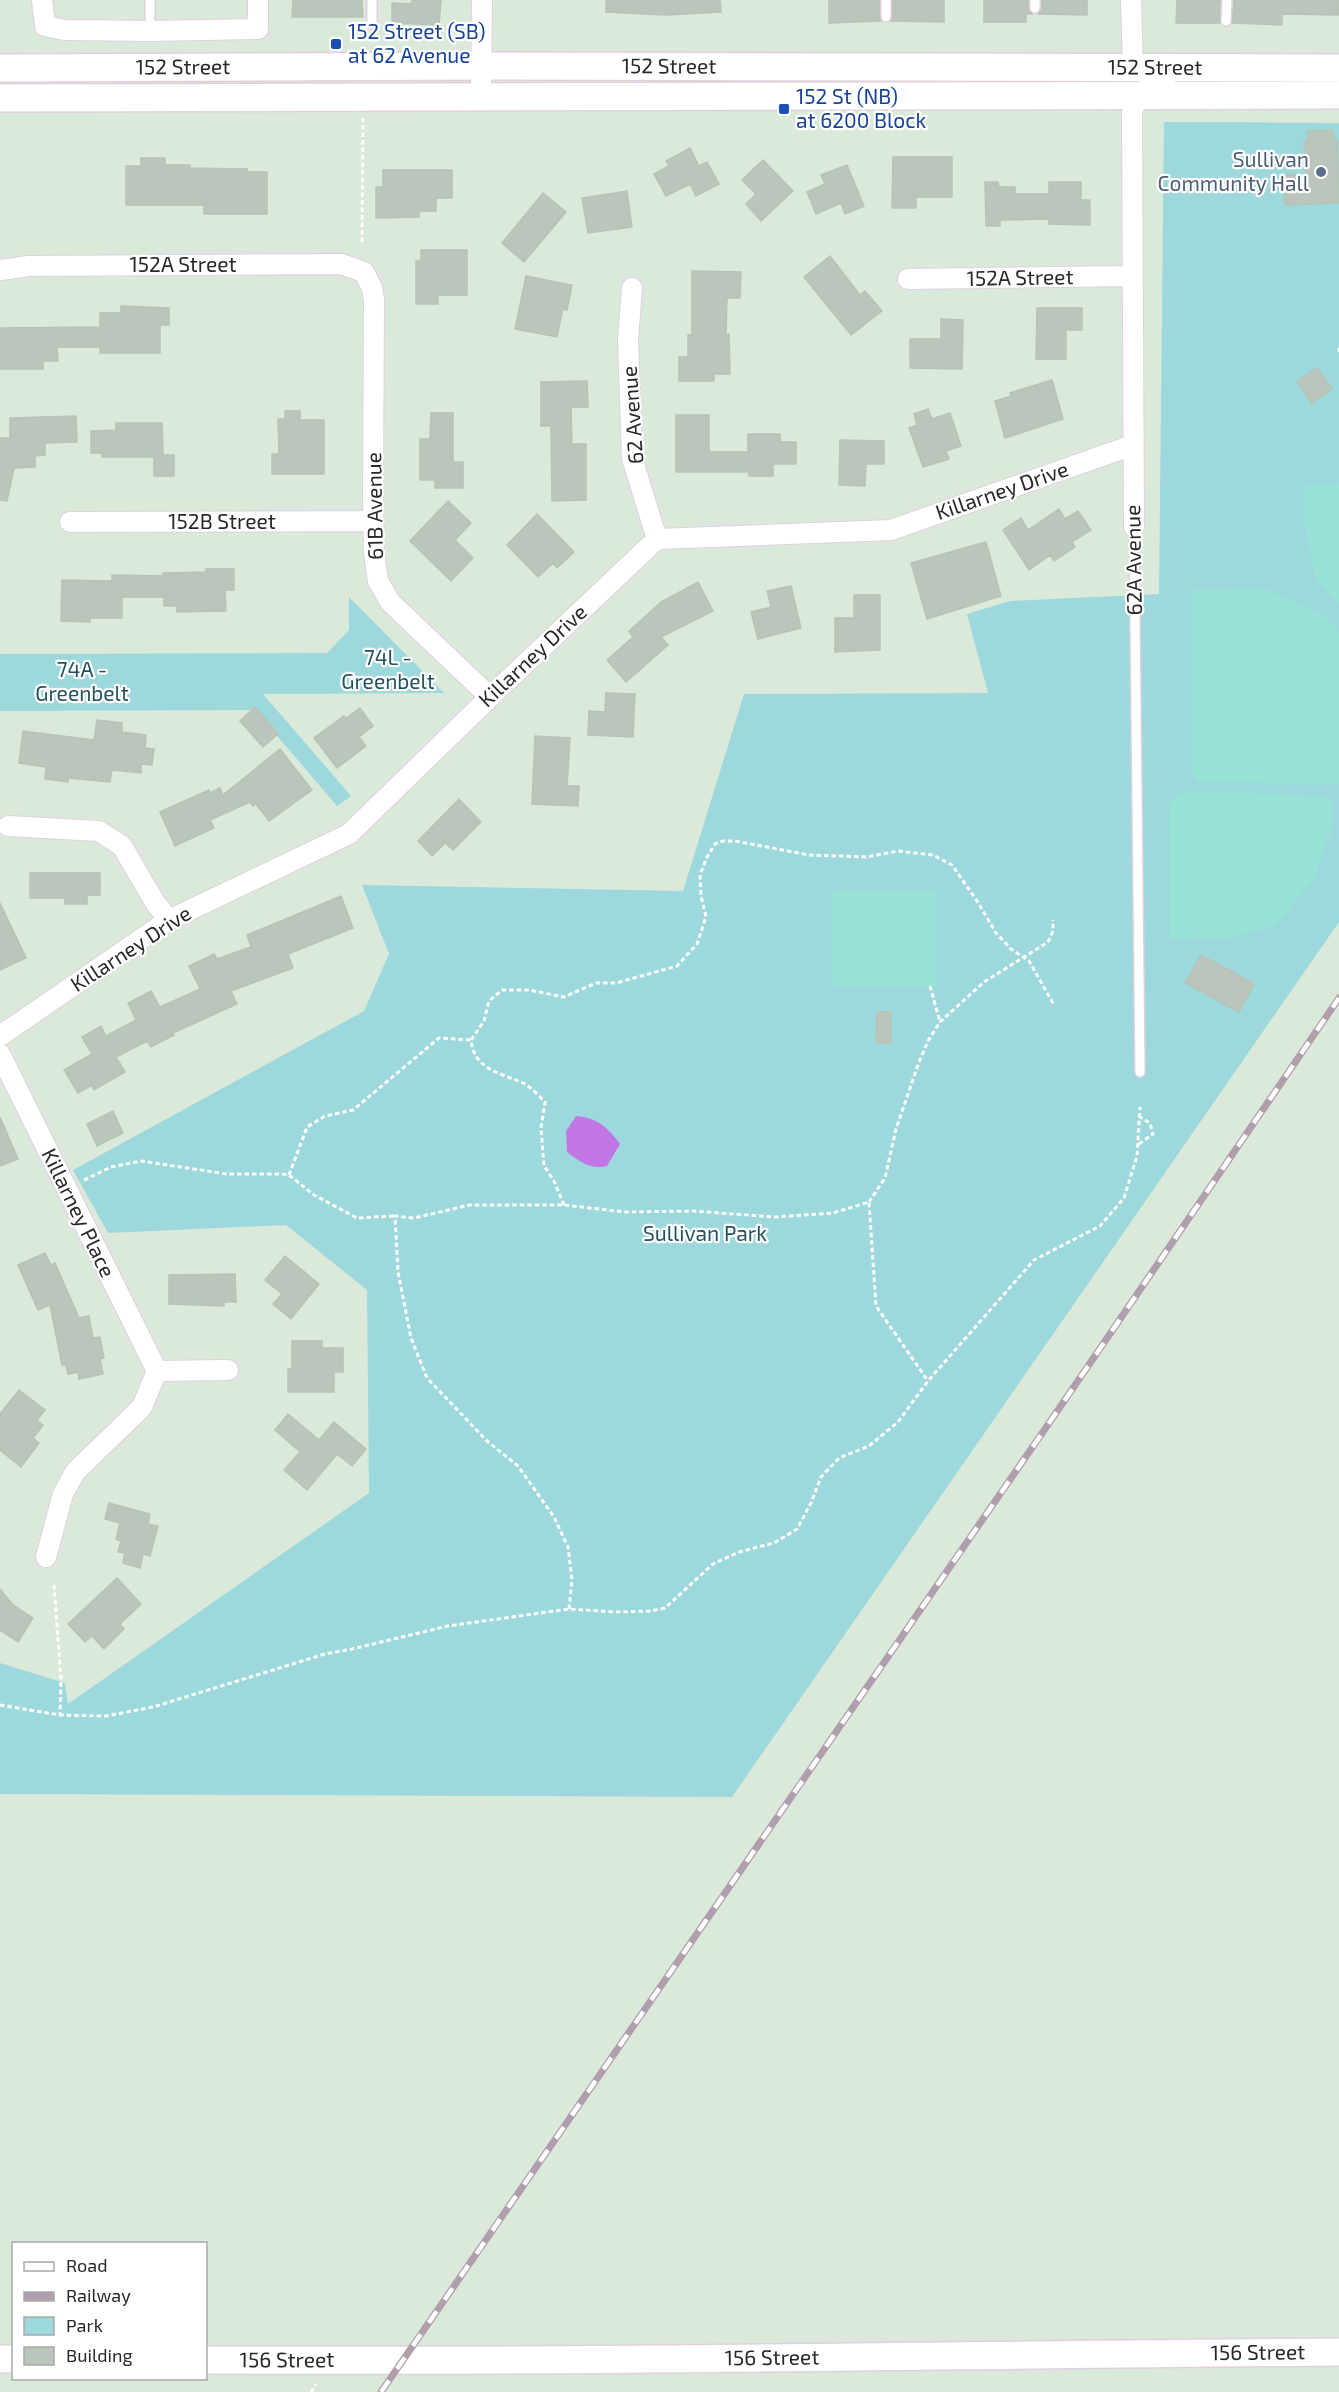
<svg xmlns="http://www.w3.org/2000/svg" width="1339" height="2392" font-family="'Exo 2',sans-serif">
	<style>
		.green { fill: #9cd8dc }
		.pitch { fill: #98e2d6 }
		.water { fill: #c076e3 }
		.building { fill: #bbc5bb; stroke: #b5c4b6; stroke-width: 1.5 }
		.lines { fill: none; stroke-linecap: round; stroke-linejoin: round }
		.lane-casing { stroke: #e0d0dd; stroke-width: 12 }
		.street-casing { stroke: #e0d0dd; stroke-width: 22 }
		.secondary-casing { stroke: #e0d0dd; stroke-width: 30 }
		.path { stroke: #fff; stroke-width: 3; stroke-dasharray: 4.5 3; stroke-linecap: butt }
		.lane { stroke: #fff; stroke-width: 9 }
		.street { stroke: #fff; stroke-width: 20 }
		.secondary { stroke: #fff; stroke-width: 27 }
		.rail-casing { stroke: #b19eac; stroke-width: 7 }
		.rail { stroke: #fff; stroke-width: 4.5; stroke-dasharray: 14; stroke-linecap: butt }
		.transit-dot { fill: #1a4fb4; stroke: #fff; stroke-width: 2 }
		.service-dot { fill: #5c6f8a; stroke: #fff; stroke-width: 2 }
		.labels { text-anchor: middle; stroke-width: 4.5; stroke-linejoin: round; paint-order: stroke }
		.transit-label { font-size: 21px; fill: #164399; stroke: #fff; text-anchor: start }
		.street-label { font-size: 21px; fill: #282828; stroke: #fff }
		.service-label { font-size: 21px; fill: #4e5e75; stroke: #fff; text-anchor: end }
		.park-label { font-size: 21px; fill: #1f525e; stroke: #fff }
	</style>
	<rect width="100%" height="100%" fill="#dbe9db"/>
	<path class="green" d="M1164,122L1339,123V922L732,1797L0,1794V1663L65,1683L68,1704L369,1493L367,1290L286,1225L108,1233L73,1170L364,1011L389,954L362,885L683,891L744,694L988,693L967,614L1010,601L1159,594Z
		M349,597L444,693L263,694L351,796L337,806L255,710L0,711V654L327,653L349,630Z"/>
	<path class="pitch" d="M1339,484V605L1316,579L1305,531V485Z
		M1265,589L1324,615L1339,632V784L1199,782L1191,773V590Z
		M1242,792L1333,798L1332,829L1314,879L1276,925L1230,938L1170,939L1169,804L1180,793Z
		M833,891H936V986H833Z"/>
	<path class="water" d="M576,1116C598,1118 607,1127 620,1144L607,1166C591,1170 580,1162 567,1152L566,1131Z"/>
	<path class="building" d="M293,0H362L363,17H292Z
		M412,0H441L439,25L392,23V3L411,4Z
		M606,0H720L721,12L666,15L606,12Z
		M829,0H879L881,21L829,23Z
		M893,0H944V22L891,21Z
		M984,0H1028V9L1032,14H1026V22H984Z
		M1042,0H1087V15L1038,14L1042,9Z
		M1177,0H1220V23H1176Z
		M1234,0H1339V15L1282,14V25L1232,23Z
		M1333,130L1334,140H1337L1339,203L1285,205L1283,175L1306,174L1304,141H1308V131Z
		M690,148L699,166L707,162L719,184L696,196L690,184L666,196L654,174L669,166L666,161Z
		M893,157H952V197H916V208H892Z
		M141,158H165V165H190V168L247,169V172H267V214H204V205H126V166H141Z
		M763,160L793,191L761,221L746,204L756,194L742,180Z
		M847,165L864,206L845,214L841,203L816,214L807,192L825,184L821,175Z
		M383,170H452V198H436V211H419V217L376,218V187H383Z
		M985,182H998L999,187H1015V194H1049V182H1081V200H1090V225L1049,224V219L1000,220V226H986Z
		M627,191L632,227L588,233L582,198Z
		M543,193L566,212L524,262L502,243Z
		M421,250H467V295H438V304H416V261H421Z
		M830,256L860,295L865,291L882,311L851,335L804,277Z
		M692,271L741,272L740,298H727L726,335L729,334L730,374H714V381H679V357H688V335H692Z
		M526,276L572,285L567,310L563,309L557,337L515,329Z
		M121,306L169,308V325H160V353H100V347H57L58,361H43V369H0V328L100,327V313H121Z
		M1037,308H1082V330H1066V359H1036Z
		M941,319L963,320L962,369L910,368V339H941Z
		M1317,368L1332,389L1312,403L1297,382Z
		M1052,380L1063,419L1005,438L995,401L1011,396L1010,393Z
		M587,381L588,407H571L572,444H586V500L552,501L551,426H541V382Z
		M928,409L932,419L950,413L961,446L946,451L949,459L923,467L909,428L917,425L914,414Z
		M285,411H300V420H324V474H272V454H279L278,419H285Z
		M431,413H453V462H463V488H435V480H420V439H430Z
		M676,415H709V452H748V434H780V442H796V464H773V476H749V472H676Z
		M76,416L77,442L45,443V455L35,456V467L14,468L7,501L0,500V438H10V418Z
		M116,423H162L163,455H174V476H154V457H102V453H91V431L116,430Z
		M840,440L884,441V464H866L865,486L839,485Z
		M448,501L471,523L455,540L473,558L451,581L410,541Z
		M1059,509L1065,519L1078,511L1091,530L1072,542L1075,547L1054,561L1050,555L1029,570L1003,530L1021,518L1028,530Z
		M537,514L574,552L557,568L553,563L538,577L507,545Z
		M986,542L1001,596L927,619L911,563Z
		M206,569H234V590H225L226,611L177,612L176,606H164V597H122V618H90V622L61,621L62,580L112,581V575L163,576V573L206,572Z
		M698,582L713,611L661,637L668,645L626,682L607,660L633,637L629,631L661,602Z
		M791,586L801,628L758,639L751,612L771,607L767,591Z
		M854,595H880V650L835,652V618H854Z
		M606,693L635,694L633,737L588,735L589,711L605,712Z
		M255,707L278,734L263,747L240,721Z
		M360,708L373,726L359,737L366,746L337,768L314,738L344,716L346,718Z
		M97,720L122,723V732L146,735L145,748L154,749L152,765L141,764V773L112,770L110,782L68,778V782L45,779L46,767L19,763L23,731L94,740Z
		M535,736L570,738L567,786H579L578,806L532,804Z
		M280,749L312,790L269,821L256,804L253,806L250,802L210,820L214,828L175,846L160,812L209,790L210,793L220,788L223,795Z
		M459,799L481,822L453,850L445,843L432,856L418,841Z
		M30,873H100V895H87V904H65V898H30Z
		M341,896L353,928L288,954L293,968L231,991L237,1004L173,1033L174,1035L151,1047L147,1041L116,1057L125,1072L94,1090L92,1085L78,1093L64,1070L92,1054L82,1037L101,1026L106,1036L136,1020L128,1003L151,991L160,1007L200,989L189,966L214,954L217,959L251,947L247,935Z
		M0,903L26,958L0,970Z
		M1201,955L1254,984L1239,1012L1185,983Z
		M877,1012H891V1043H876Z
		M113,1111L123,1133L97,1146L87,1124Z
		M0,1117L18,1159L0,1166Z
		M45,1253L51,1265L55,1263L79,1318L89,1316L93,1338L100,1337L104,1358L100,1359L103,1374L79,1379L78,1372L68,1374L66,1365H62L50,1305L38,1310L18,1265Z
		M285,1256L319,1284L291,1319L273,1304L282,1294L265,1280Z
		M235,1274L236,1302H224V1306L169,1304V1275Z
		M292,1341H322V1348H343V1372H334V1392H288V1369H292Z
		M19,1390L45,1410L37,1420L43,1425L33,1438L39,1443L21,1467L0,1450V1414Z
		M288,1414L319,1440L334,1422L366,1449L352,1466L337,1454L307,1490L284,1470L300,1452L275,1430Z
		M109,1503L150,1514L148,1524L158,1526L150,1556L143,1554L140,1568L123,1563L125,1553L118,1552L121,1541L116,1539L120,1523L105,1519Z
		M117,1578L141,1604L120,1624L124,1629L104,1649L92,1636L85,1642L68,1624Z
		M0,1589L13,1605L33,1618L18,1642L0,1630Z"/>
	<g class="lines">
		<defs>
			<path id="lane" d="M1035,8V0
				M886,17V0
				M1226,21L1227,0
				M372,24V0
				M150,31V0
				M1134,527L1140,1072"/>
			<path id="street" d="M42,0L45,26L65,30L150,31L258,29V0
				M1131,0L1133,68
				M481,96L482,0
				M0,270L29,266L341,264L364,272L372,288L374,300L373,495L374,553L378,581L390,602L490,697
				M908,279L1132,276
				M632,288L628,340L632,458L657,539
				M70,522L374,521
				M1134,527L1132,112L1139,94L1177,68
				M8,826L99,831L122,846L156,904L169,920
				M0,1036L169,920L349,834L490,697L657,539L891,530L1133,445
				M0,1054L157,1371L142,1407L75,1472L63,1494L46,1557
				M157,1371L228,1370"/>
			<g id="secondary">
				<path id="s1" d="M0,68L482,66L1339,68"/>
				<path d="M0,98L1339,95"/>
				<path d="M0,2359H14"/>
				<path id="s2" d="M206,2360C583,2362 961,2355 1339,2352"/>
			</g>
		</defs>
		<use href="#lane" class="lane-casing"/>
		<use href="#street" class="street-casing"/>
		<use href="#secondary" class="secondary-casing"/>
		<path class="path" d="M362,242L363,118
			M1339,348V352
			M930,986L940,1022
			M1139,1144L1153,1134L1150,1123L1140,1117
			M289,1175L307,1127L325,1116L353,1110L439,1038L471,1040
			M84,1180L111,1167L141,1161L227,1174H282L289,1175L314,1195L357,1218L395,1216
			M869,1202L885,1178L896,1129L919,1062L928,1041L940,1022L984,982L1048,942L1053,931V920
			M564,1205L554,1181L544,1166L541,1128L545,1102C539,1096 531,1087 523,1083C501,1073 474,1070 471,1040L484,1021L489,1001L502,990H529L564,997L596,983H616L677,966L697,944L706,917L701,896L700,875L707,857L715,844L723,841H735L809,855L867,857L898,851L933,855L952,865L977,901L996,933L1011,949L1029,961L1054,1005
			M54,1585L61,1680L60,1715
			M569,1609L572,1580L568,1547L554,1517L518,1466L487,1441L427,1378L411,1338L398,1272L395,1216L414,1218L470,1205H564L625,1212L693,1211L774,1217L833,1213L869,1202L876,1306L928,1381
			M0,1705L60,1715L106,1716L153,1707L325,1654L352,1649L448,1626L569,1609L615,1612L651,1611L665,1608L713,1564L739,1552L774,1543L797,1529L811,1503L821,1477L839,1458L869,1446L898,1422L928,1381L1034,1260L1100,1226L1124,1198L1137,1156L1140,1107
			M311,2392L316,2384"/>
		<use href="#lane" class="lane"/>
		<use href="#street" class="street"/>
		<use href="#secondary" class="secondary"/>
		<defs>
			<path id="rail" d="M381,2392L1056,1413L1339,998"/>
		</defs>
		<use href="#rail" class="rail-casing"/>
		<use href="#rail" class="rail"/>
	</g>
	<g class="transit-dot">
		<rect x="330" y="38" width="12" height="12" rx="3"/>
		<rect x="778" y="103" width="12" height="12" rx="3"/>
	</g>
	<circle class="service-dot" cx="1321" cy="172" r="6"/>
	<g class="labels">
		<g class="transit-label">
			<text x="348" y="39">152 Street (SB)<tspan x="348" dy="24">at 62 Avenue</tspan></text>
			<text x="796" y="104">152 St (NB)<tspan x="796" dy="24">at 6200 Block</tspan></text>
		</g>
		<g class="street-label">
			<text dy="7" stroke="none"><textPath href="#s1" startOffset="669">152 Street</textPath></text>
			<text dy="7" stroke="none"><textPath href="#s1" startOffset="183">152 Street</textPath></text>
			<text dy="7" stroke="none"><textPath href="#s1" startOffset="1155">152 Street</textPath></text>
			<text x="183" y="272">152A Street</text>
			<text transform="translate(1020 278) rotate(-1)" y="7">152A Street</text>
			<text transform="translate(633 415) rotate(-94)" y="7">62 Avenue</text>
			<text transform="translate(1002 491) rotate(-19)" y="7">Killarney Drive</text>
			<text transform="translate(375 506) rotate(-91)" y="7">61B Avenue</text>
			<text x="222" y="529">152B Street</text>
			<text transform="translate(1134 560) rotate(-91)" y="7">62A Avenue</text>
			<text transform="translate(533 656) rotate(-43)" y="7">Killarney Drive</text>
			<text transform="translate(131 949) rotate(-33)" y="7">Killarney Drive</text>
			<text transform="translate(78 1213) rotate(64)" y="7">Killarney Place</text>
			<text dy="7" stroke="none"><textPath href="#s2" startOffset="1052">156 Street</textPath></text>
			<text dy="7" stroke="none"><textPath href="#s2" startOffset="566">156 Street</textPath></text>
			<text dy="7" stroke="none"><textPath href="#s2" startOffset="81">156 Street</textPath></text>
		</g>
		<g class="service-label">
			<text x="1309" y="167">Sullivan<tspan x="1309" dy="24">Community Hall</tspan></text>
		</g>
		<g class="park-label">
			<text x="388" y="665">74L -<tspan x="388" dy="24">Greenbelt</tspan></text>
			<text x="82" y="677">74A -<tspan x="82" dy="24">Greenbelt</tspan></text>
			<text x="705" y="1241">Sullivan Park</text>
		</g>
	</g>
	<rect x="12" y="2242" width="195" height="138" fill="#ffffff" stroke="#a9a9a9" stroke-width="1.5"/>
	<rect x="24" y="2262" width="30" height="9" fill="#ffffff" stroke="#a9a9a9" stroke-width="1.5"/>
	<text x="66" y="2272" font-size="18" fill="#282828">Road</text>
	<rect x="24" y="2292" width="30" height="9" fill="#b19eac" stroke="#a9a9a9" stroke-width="1.5"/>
	<text x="66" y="2302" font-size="18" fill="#282828">Railway</text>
	<rect x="24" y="2317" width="30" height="18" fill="#9cd8dc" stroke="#a9a9a9" stroke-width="1.5"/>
	<text x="66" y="2332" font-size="18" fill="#282828">Park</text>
	<rect x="24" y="2347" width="30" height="18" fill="#bbc5bb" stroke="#a9a9a9" stroke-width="1.5"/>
	<text x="66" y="2362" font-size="18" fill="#282828">Building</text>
</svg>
